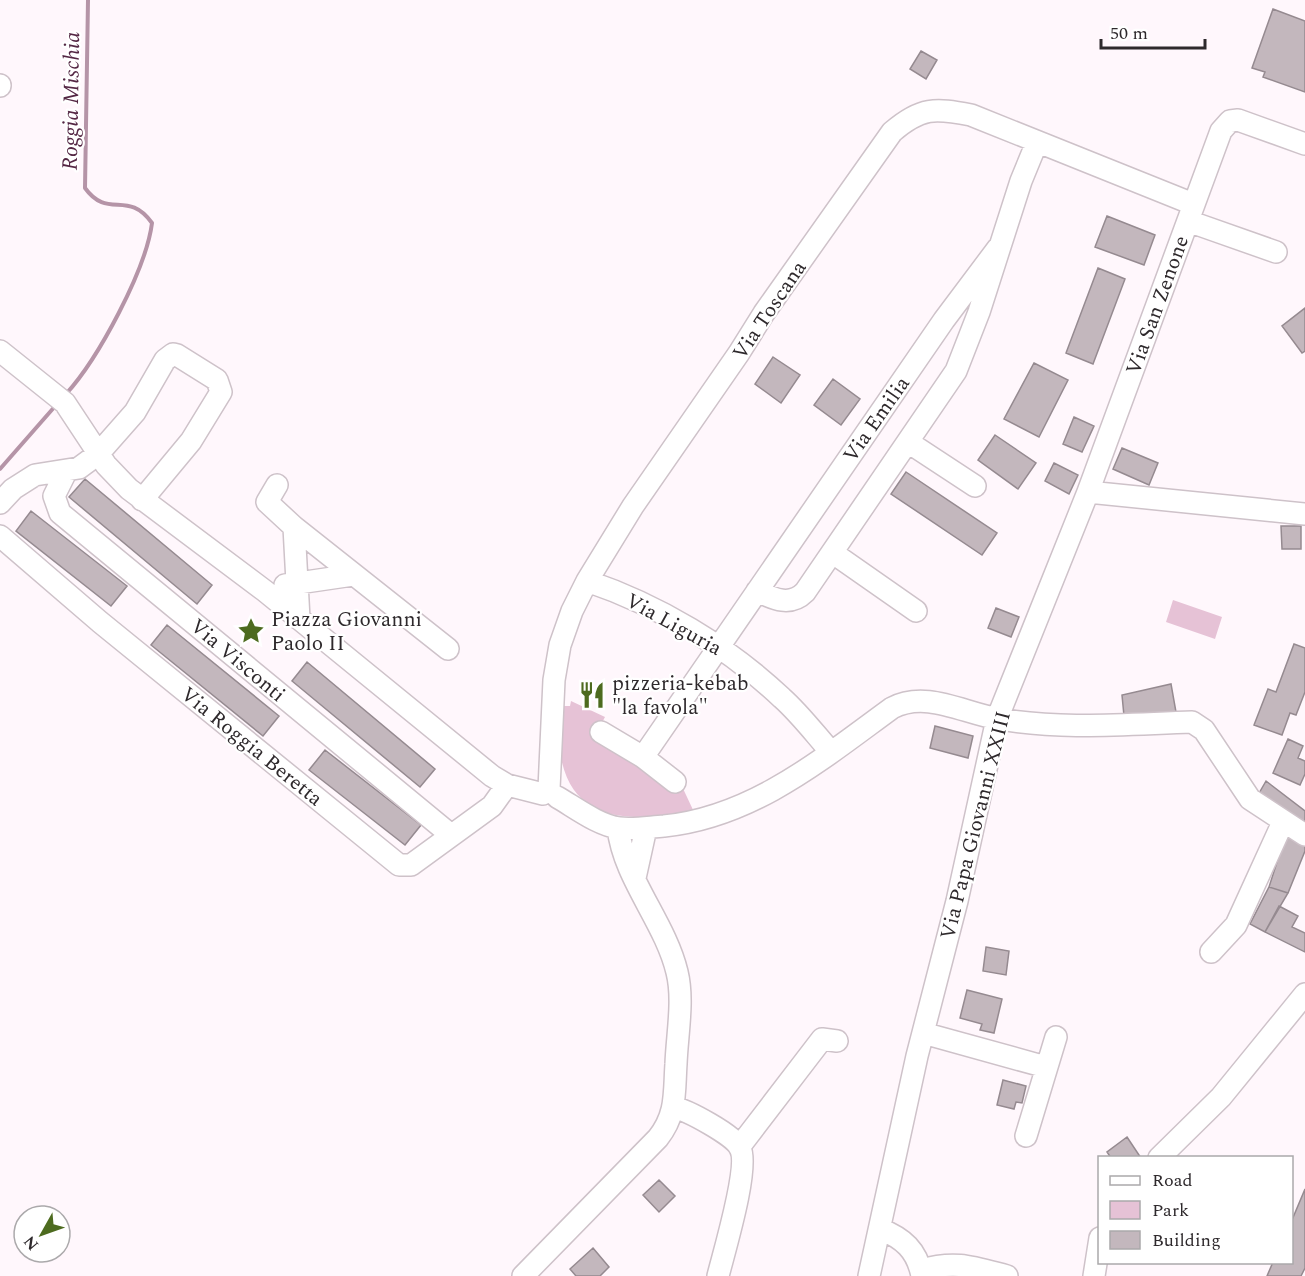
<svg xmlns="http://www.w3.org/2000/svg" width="1305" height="1276" font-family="Spectral,serif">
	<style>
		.green { fill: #e6c2d6 }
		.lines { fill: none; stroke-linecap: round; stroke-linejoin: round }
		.stream { stroke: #b594a7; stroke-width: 4 }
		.building { fill: #c3b7bd; stroke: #958a90; stroke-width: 1.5 }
		.minor-casing { stroke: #cec2c9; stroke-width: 24 }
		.minor { stroke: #fff; stroke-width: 21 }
		.labels { text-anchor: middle; stroke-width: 4.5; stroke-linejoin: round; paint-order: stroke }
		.street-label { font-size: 21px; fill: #2e292c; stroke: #fff }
		.poi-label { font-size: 21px; fill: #2e292c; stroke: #fff; text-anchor: start }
		.water-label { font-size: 22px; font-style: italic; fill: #542744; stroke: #fff }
	</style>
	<rect width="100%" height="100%" fill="#fff7fc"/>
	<path class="green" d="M1173,600L1222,617L1215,639L1166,622Z
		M571,701L605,717L597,732L679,780L694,812C636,821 571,827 560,752C558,737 559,721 559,706H570Z"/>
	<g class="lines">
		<path class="stream" d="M66,394C98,359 146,270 152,223C128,189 108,220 85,188L88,0
			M0,469L57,404"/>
	</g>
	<path class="building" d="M1273,9L1305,21V92L1263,77L1265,72L1252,68Z
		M921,51L937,60L926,79L910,69Z
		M1107,216L1155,235L1144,265L1095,247Z
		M1098,268L1125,279L1093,364L1066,353Z
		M1305,308V351L1302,353L1282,326Z
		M773,357L800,375L781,403L755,384Z
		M1034,363L1068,380L1039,437L1004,419Z
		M833,379L860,399L841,425L814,405Z
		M1074,417L1094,426L1082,452L1063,444Z
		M995,435L1036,463L1018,489L978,460Z
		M1122,448L1158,463L1149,485L1113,469Z
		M1054,463L1078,475L1069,494L1045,481Z
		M906,472L997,533L982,555L891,494Z
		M85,479L212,585L197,604L69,497Z
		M31,511L127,586L111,606L16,531Z
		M1281,526H1301V549H1282Z
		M996,608L1019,617L1011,637L988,628Z
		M167,625L279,716L263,736L151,645Z
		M1294,644L1305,648V692L1296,715L1290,713L1282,735L1254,725L1268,689L1276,692Z
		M307,662L435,769L420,787L292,681Z
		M1171,684L1176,712L1124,716L1122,695Z
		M935,726L973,736L968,758L930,748Z
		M1288,739L1303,746L1298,758L1305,761V774L1300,785L1273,773Z
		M325,750L421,825L405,845L309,770Z
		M1266,781L1305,811V827L1258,795Z
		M1287,831L1305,842V851L1288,893L1269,887Z
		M1269,887L1288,893L1265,932L1250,924Z
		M1279,906L1298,916L1292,927L1305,933V952L1265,932Z
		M986,947L1009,951L1006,975L983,971Z
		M967,990L1002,999L994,1033L980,1030L982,1024L960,1018Z
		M1003,1080L1026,1086L1022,1103L1016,1102L1014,1109L997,1105Z
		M1127,1137L1141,1158H1111L1107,1152Z
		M659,1180L675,1196L659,1212L643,1195Z
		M1305,1189V1268L1301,1276H1267L1273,1262H1292V1220Z
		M593,1248L609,1267L600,1276H576L570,1269Z"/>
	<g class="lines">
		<defs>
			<path id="minor" d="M0,86V85
				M1188,221L1276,252
				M0,351L65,403L106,465L129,489L265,591L492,776L507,785L543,794
				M908,442L975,486
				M66,472L54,496L60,513L451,835
				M277,485L267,502L294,527
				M1088,492L1221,131L1230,121L1238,120L1305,144
				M0,503L13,489L35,475L79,468L98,454L135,412L165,360L173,354L177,355L217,380L221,392L191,441L142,500
				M0,536L100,622L399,865H411L492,806L507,785
				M833,553L916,611
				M587,581C658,605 727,646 782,698C800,714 815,734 831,752
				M285,585L353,575
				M757,591C774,599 790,607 805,592L956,371L979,312L1021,181L1037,142
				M299,619L294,527L448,649
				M601,732L643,757L675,782
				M643,757L944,320L998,248
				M549,789L554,680L560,645L572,611L587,581L633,506L739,353L764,313L892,132C921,107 935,108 971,115L1193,204
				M557,797C576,808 598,825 619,828C633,830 649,827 664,826C753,817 822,759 892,708C926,690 963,713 999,719C1063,730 1127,724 1192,722L1204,730L1250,799L1305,835
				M635,878L646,828
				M1211,952L1236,925L1283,822
				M923,1033L1046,1067
				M673,1107C687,1110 734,1135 740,1148C750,1166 724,1252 718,1276
				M1026,1136L1056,1037
				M740,1146L822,1039L837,1041
				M1159,1158L1221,1097L1305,994
				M880,1229C903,1238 917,1250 922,1276
				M921,1270C956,1260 973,1267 1007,1276
				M523,1276L658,1138C677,1114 674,1093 676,1064C677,1035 684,1000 677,972C665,922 624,879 618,828
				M869,1276L917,1056L957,901L997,719L1088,492L1305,514
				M1094,1276L1100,1238"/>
		</defs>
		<use href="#minor" class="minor-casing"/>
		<use href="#minor" class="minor"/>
	</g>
	<defs>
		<symbol id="sight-bare" viewBox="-9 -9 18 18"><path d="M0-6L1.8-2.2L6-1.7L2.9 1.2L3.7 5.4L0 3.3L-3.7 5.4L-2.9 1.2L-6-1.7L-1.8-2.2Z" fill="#4d6b1f" stroke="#fff" stroke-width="2.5" paint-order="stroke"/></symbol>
		<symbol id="restaurant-bare" viewBox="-9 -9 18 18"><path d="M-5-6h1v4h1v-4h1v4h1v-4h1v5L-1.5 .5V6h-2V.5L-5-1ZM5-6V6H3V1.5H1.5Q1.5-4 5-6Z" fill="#4d6b1f" stroke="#fff" stroke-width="2.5" paint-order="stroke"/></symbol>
	</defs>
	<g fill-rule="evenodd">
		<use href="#sight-bare" x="232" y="612" width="38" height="38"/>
		<use href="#restaurant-bare" x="573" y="676" width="38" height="38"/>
	</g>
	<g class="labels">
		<g class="street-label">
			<text transform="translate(1157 305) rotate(-70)" y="7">Via San Zenone</text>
			<text transform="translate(769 310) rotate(-56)" y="7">Via Toscana</text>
			<text transform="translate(876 419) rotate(-55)" y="7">Via Emilia</text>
			<text transform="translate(674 624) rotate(29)" y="7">Via Liguria</text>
			<text transform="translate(238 660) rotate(40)" y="7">Via Visconti</text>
			<text transform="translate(252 746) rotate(39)" y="7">Via Roggia Beretta</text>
			<text transform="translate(975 825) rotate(-76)" y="7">Via Papa Giovanni XXIII</text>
		</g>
		<g class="poi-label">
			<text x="271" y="626">Piazza Giovanni<tspan x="271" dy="24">Paolo II</tspan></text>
			<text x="612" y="690">pizzeria-kebab<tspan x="612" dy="24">"la favola"</tspan></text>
		</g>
		<g class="water-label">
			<text transform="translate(70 101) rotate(-89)" y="8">Roggia Mischia</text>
		</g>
	</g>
	<rect x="1098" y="1156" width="195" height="108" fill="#ffffff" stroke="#aba9ab" stroke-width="1.5"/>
	<rect x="1110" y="1176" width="30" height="9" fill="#ffffff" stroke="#aba9ab" stroke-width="1.5"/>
	<text x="1152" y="1186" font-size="18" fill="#2e292c">Road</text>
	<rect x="1110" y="1201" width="30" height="18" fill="#e6c2d6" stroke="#aba9ab" stroke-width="1.5"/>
	<text x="1152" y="1216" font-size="18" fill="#2e292c">Park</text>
	<rect x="1110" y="1231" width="30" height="18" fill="#c3b7bd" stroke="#aba9ab" stroke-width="1.5"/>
	<text x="1152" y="1246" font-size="18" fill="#2e292c">Building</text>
	<g transform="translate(42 1234) rotate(230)"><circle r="28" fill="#ffffff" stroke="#aba9ab" stroke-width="1.5"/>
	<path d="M0-4.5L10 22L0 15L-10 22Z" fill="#4d6b1f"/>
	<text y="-9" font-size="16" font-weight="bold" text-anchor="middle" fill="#2e292c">N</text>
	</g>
	<path d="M1101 39v9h104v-9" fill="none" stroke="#2e292c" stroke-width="3"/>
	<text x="1110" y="39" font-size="18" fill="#2e292c" stroke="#ffffff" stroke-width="4.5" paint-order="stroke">50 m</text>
</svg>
